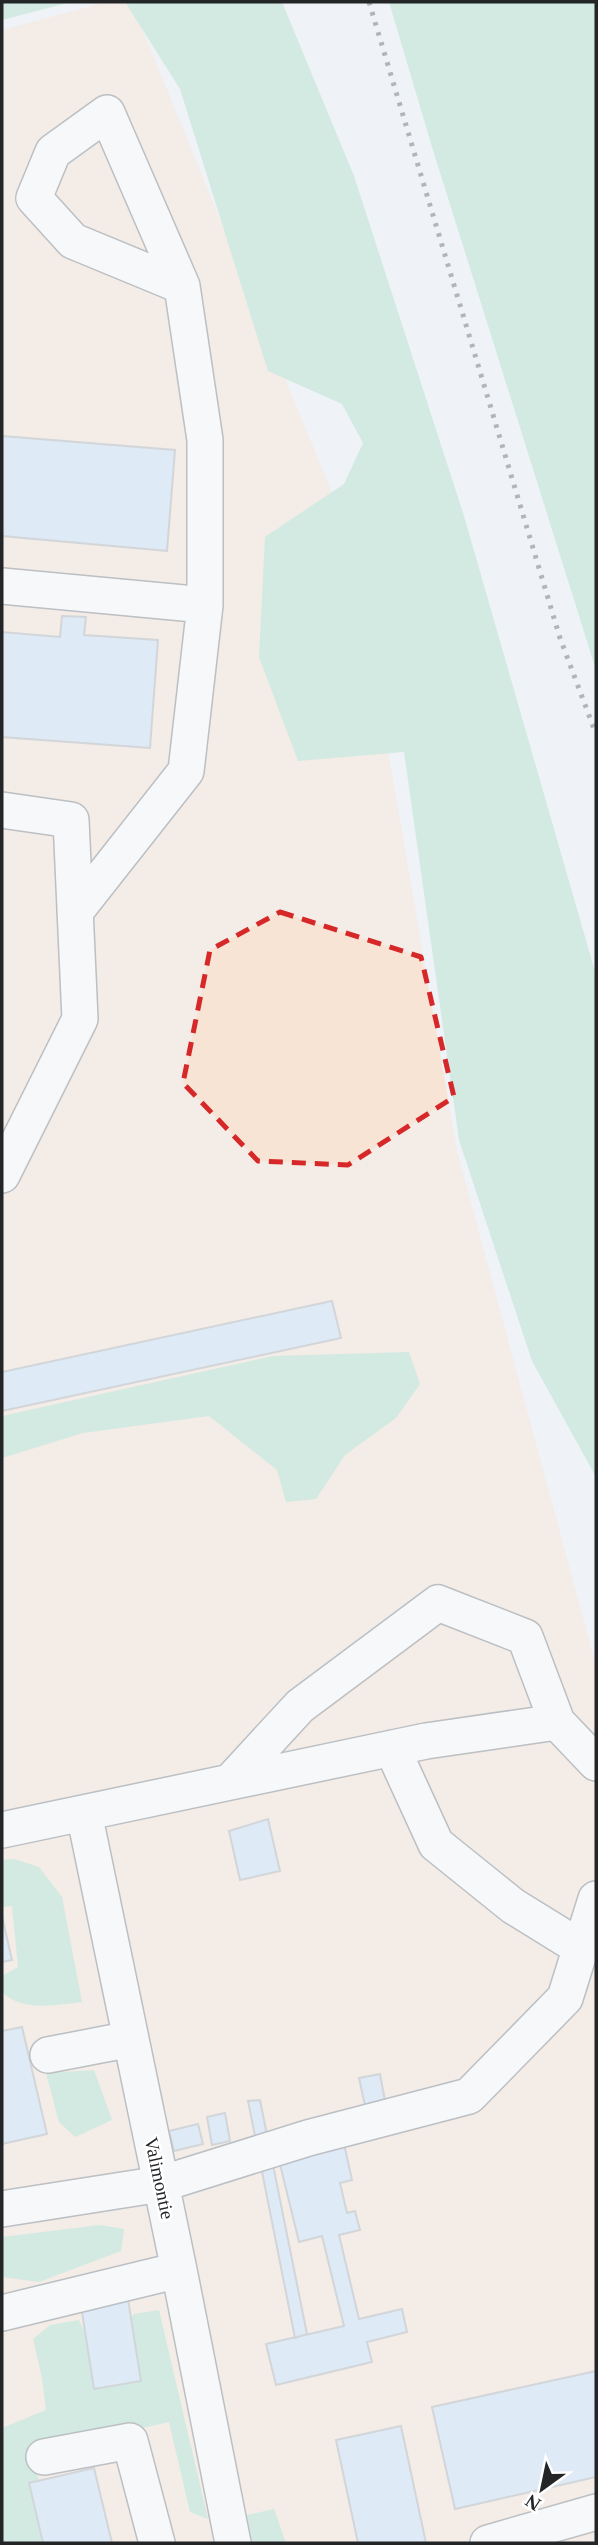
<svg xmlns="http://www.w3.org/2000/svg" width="598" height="2545" font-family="Georgia,serif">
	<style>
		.industrial { fill: #f8e4d4 }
		.green { fill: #b0e1c9 }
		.building { fill: #c9dff7; stroke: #b0b3b7; stroke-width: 2 }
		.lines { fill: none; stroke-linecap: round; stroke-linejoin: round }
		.minor-casing { stroke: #7f8285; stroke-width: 38 }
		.minor { stroke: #fff; stroke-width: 35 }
		.rail { stroke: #696b6e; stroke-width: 5; stroke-dasharray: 3.5 7; stroke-linecap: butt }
		.marked { fill: none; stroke: #d62828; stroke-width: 5; stroke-dasharray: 14 9; stroke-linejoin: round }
		.labels { text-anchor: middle; stroke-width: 5; stroke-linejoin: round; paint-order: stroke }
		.street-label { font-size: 19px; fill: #242527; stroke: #fff }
	</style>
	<rect width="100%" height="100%" fill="#eff2f6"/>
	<path class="industrial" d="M107,2H131L352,542L457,1151L596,1666V2543H2V30Z"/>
	<path class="green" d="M2,2H71L2,20Z
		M125,2H282L354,176L464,516L596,975V1477L532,1361L459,1140L404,752L298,761L259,657L265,537L344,484L363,443L342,404L268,371L180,89Z
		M389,2H596V670L432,147Z
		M409,1352L420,1384L396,1418L345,1455L316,1499L286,1502L277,1470L209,1416L83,1433L2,1458V1416L273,1356Z
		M14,1859L39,1867L62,1897L82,2002C56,2005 22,2012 2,1992V1976L18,1967L12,1906L2,1907V1860Z
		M94,2070L112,2120L75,2137L59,2122L46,2073Z
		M100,2225L124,2229L121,2251L39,2282L2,2277V2237Z
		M159,2310L208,2519L190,2512L169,2422L32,2453L39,2481L29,2484L43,2543H2V2428L46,2410L42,2378L33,2339L50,2325L79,2320L95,2355L114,2342L134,2314Z
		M274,2509L286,2543H252L247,2515Z"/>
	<path class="building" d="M2,436L175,450L167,551L2,536Z
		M62,616L86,617L84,635L158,640L150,748L2,737V632L60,637Z
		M332,1301L341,1338L2,1411V1372Z
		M268,1819L280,1871L240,1880L229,1831Z
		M2,1916L12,1960L2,1962Z
		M22,2027L47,2134L2,2144V2031Z
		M380,2074L386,2106L366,2110L359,2078Z
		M260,2100L307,2334L295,2338L248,2101Z
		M225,2113L230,2141L212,2145L207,2117Z
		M198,2124L203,2144L174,2151L169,2131Z
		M344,2144L352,2180L340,2183L347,2213L355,2211L360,2230L339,2235L359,2319L402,2309L407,2332L367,2342L372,2362L276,2385L266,2344L344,2326L322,2236L299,2242L279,2160Z
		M128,2299L141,2381L94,2389L81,2306Z
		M596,2371V2477L455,2509L432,2407Z
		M401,2426L426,2543H358L336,2440Z
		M94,2468L112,2543H43L29,2483Z"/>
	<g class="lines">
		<defs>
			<path id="minor" d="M2,586L205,605
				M2,810L71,820L80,1019L2,1175
				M75,912L186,771L205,605V440L182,286L107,113L53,152L34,198L73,241L182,286
				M392,1748L436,1844L513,1906L581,1948
				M230,1782L300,1706L438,1603L525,1637L557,1722
				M84,1813L179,2270L233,2543
				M2,1830L426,1741L557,1722L596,1763
				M48,2055L131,2039
				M2,2209L161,2184L308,2138L469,2096L565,1998L596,1899
				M2,2313L179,2270
				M44,2457L130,2441L157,2543
				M488,2543L596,2512"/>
		</defs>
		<use href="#minor" class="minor-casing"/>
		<use href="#minor" class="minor"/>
		<path class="rail" d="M369,2L560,638L596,734"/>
	</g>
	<path d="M0 0H598V2545H0ZM280,912L421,957L454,1097L348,1165L258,1161L183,1083L210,950Z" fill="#eff2f6" fill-opacity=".55" fill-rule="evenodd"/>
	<path class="marked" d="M280,912L421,957L454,1097L348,1165L258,1161L183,1083L210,950Z"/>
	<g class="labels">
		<g class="street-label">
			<text transform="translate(160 2178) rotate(78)" y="7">Valimontie</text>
		</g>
	</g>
	<rect width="598" height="2545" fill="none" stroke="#242527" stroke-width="7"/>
	<g transform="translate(542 2489) rotate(213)" stroke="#ffffff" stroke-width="5" paint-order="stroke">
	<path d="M0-5L12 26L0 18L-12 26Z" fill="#242527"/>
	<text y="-10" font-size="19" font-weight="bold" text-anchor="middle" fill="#242527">N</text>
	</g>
</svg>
